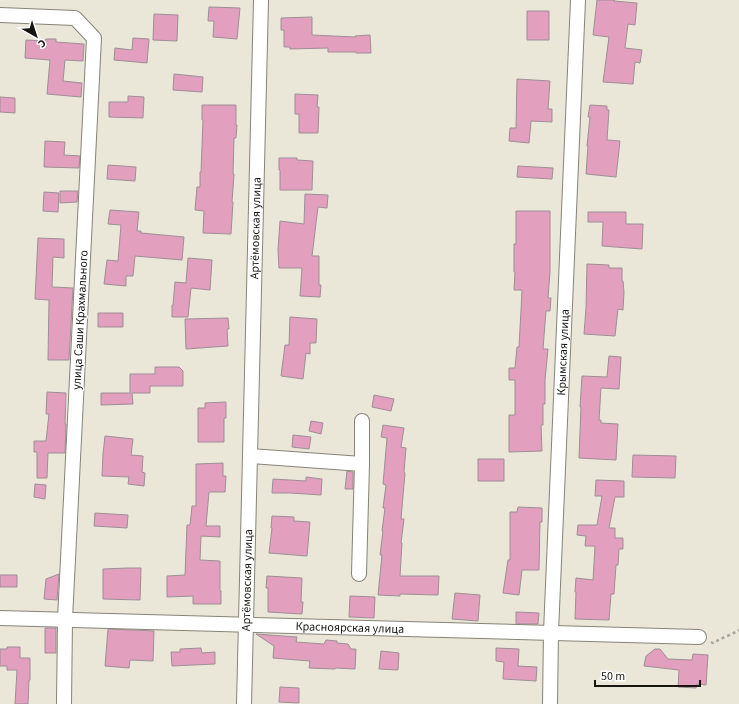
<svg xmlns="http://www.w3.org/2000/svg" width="739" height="704" font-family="'Source Sans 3',sans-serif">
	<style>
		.building { fill: #e39fbe; stroke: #9d8f95 }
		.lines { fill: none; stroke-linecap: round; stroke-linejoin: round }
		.minor-casing { stroke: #868477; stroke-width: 16 }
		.path { stroke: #a8a69b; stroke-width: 2.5; stroke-dasharray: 3 3; stroke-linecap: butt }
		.minor { stroke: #fff; stroke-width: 14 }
		.labels { text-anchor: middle; stroke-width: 3; stroke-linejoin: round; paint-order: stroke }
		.street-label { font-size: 12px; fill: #161510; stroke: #fff }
	</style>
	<rect width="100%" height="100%" fill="#eae7d9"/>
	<path class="building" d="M597,0H615L614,1L637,3L635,25L628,24L625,48L642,50L640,63L635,62L633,84L603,82L609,37L593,35Z
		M209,7L240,8L237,39L213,37L214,21H208Z
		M527,11H549V40H527Z
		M154,14L178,15L177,41L153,40Z
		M312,17V35L355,37V36L370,35L371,53H356V52H328V48L290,49V47H284V30H281V18Z
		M133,38L149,39L147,63L114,60L115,48L132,50Z
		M46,39H56V42L84,44L83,61L65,60L63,81L82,83L81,97L47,94L50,60L25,58L26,40L45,41Z
		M174,74L203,77L202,92L173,90Z
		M517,79L550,81L548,109H552V122L531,121L529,143L509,141L510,128H516Z
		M295,94L318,95L317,107H319L318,133H299V114H295Z
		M128,96L144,97L143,118L109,117V102H128Z
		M0,97L15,98V113L0,112Z
		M202,105H236V125H237L236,138H234L233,174H234L232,202H233L231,234L203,233L204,211L195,210L197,187H200V172H201L203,120H202Z
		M590,105L607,106V110H609L607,140L620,141L616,177L586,174L588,146H587L590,117H588Z
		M45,141L65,142L64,155L80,156L79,168L44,167Z
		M279,158H297V160L313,161L312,190H280V170H279Z
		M108,165L136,167L135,181L107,179Z
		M518,166L553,168L552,179L517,177Z
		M60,191H78L77,202L60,203Z
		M44,192L59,193L58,212L43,211Z
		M305,194L328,195L327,208L318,207L312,256H319V285H321L320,297L300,296L302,268H279L278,250L280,221L304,224Z
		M110,210L139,212L137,231H141V233L184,237L182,260L135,256L133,276H126V286L104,284L107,260L118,261L121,225L108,224Z
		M516,211H550V272L548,298H551L550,311H546L543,349H548L545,380V404H543V425H541L542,451L509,452V415H515V380H509V368H515L517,347H519L521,310L522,290H514L515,272H514V244H516Z
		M588,212H626V224H643L642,249L602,246L603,222H588Z
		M38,238L64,239V258L53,257L52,287L73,288L69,360H48L49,300L35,299Z
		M188,258L212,260L210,290L191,288L188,317H172V305H173L175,282L186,283Z
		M587,264L609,265V268H622V281H623L624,292L623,310L618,309L615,336L584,334L586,308Z
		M98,313H123V327H98Z
		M290,317L317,319L316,343H310V354L306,353L303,379L281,376L285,345H289Z
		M228,318L229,329H227L228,346L186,349L185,319Z
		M609,356L621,357L619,389L601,388L599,420H601V423L618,424L616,460L579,458L581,407H580L582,376L607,377Z
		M155,367H179L183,371V386H150V393H132L133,404L101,405V393H130V374H155Z
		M47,392L66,393L65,424H66L65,453H48L47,478H37V452H34V441H46L49,414H46Z
		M374,395L394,399L391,411L372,407Z
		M226,402V418H224V442H198V408H205V403Z
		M311,421L323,423L321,434L309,431Z
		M383,425L404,428L401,447L406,448L404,472L405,473L401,519H404L401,543H402L400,576H439L438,595L400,594V596L378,595L382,555H380L383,531H382L385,508H383L386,485L383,484L387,438L381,437Z
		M293,435L311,437L309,449L292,447Z
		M105,436L133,439L131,455L143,456L142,472L145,473L144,486L128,484L129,477L102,476L103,454Z
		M633,455L676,456L675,478L632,477Z
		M478,459H504V481H478Z
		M223,463V476H226L225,492H209L206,526H220V537L201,536L200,560L220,561V591H221V604H193V596L167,597V576L185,575L187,525H190L192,506H196V464Z
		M347,471L353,472V489H345Z
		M306,477L322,479L321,495L290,493H272L273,479L306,481Z
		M596,480L624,481V497H615L609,528H615V538H623V549H619L618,565H616L614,594H611L609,620L575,619L576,592H575L576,578L593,580L595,546H585L586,536L577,535L578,525H597L602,496H595Z
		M35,484L46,485L45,499L34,497Z
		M518,507L542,508V522H540L539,570H522L519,595L503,593L508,560H510V512H517Z
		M95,513L128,515L127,528L94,526Z
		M272,516L294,517V521L310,522L307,556L269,553L272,528H271Z
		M128,568H141L140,600L103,599V569Z
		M59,574L57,600L44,599L46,579Z
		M0,575H17V587H0Z
		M267,576L302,578L301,602H303L302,614L268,612V588H266Z
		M455,593L480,595L478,621L452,619Z
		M350,596L375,597L374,618L349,617Z
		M516,612L539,613L538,624H516Z
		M45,628H56V653H45Z
		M108,629L154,631L153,661L130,660L129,668L105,666Z
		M256,634L297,637L296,642L324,644L326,640L337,641V643L348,644L351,649H356L355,669L336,668L335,669L309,668L310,661L273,658L274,646Z
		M7,647H20V658H30V680H29L28,704H15L17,670H7V666H0V649H7Z
		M201,648L202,653L215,652V664L172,666L171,652H180V649Z
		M496,648L519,649L518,666L537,667L536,681L503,679L504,662L496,661Z
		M655,649H660L668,659L692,660L693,654L708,655L706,685L697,684L696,688L678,687L679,670L644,666L646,656Z
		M381,651L399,653L398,670L379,669Z
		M280,687L299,688V703L279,702Z"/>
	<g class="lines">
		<defs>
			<g id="minor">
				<path d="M0,15L75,18L94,38L65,619L64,704"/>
				<path d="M250,456L362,464V421"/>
				<path d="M359,574L362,464"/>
				<path id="s1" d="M0,618L699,637"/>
				<path id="s2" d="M244,704L261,0"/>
				<path id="s3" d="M550,704L551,632L578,0"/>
			</g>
		</defs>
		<use href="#minor" class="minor-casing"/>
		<path class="path" d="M711,642L713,643C721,638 731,635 739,630"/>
		<use href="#minor" class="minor"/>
	</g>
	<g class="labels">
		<g class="street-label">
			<text dy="4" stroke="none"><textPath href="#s2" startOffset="476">Артёмовская улица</textPath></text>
			<text transform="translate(80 320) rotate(-87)" y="4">улица Саши Крахмального</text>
			<text dy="4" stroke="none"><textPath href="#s3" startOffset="352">Крымская улица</textPath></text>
			<text dy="4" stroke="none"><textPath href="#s2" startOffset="124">Артёмовская улица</textPath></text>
			<text dy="4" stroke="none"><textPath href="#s1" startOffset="350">Красноярская улица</textPath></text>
		</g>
	</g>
	<g transform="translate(36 36) rotate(141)" stroke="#ffffff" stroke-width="3" paint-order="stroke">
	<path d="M0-3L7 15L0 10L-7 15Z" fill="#161510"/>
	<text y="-6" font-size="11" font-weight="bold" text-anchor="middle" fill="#161510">С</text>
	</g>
	<path d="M595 680v6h105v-6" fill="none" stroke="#161510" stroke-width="2"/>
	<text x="601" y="680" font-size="12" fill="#161510" stroke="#ffffff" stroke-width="3" paint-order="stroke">50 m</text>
</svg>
